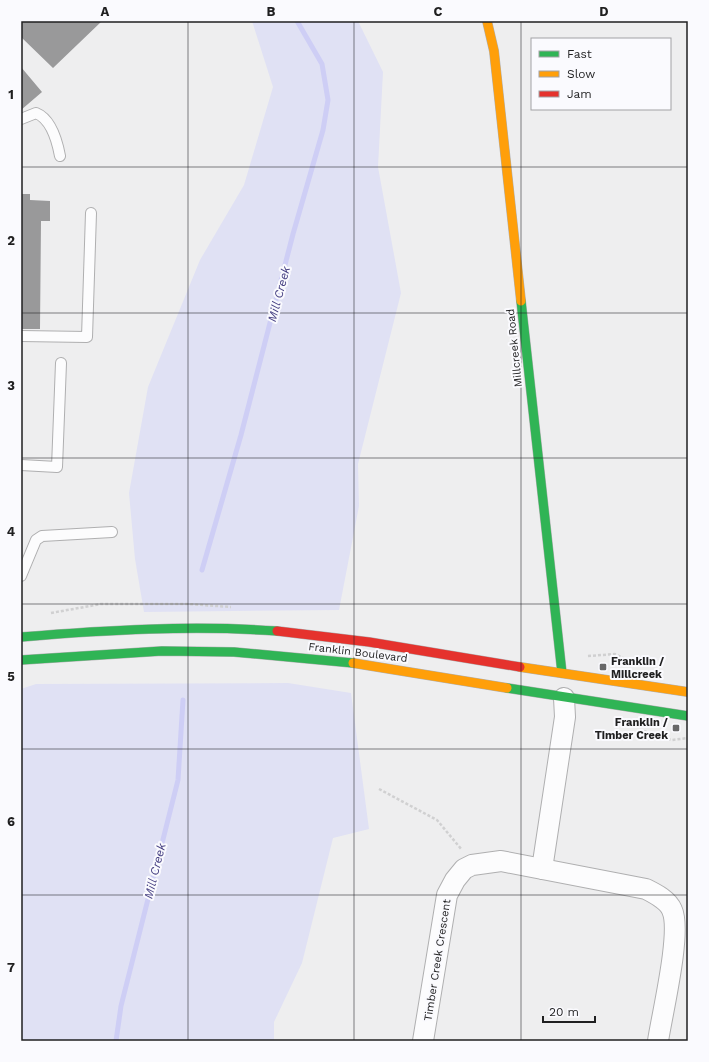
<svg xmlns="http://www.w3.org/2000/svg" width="709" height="1062" font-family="'Work Sans',sans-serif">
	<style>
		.green { fill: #e0e1f4 }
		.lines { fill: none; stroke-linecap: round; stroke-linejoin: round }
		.stream { stroke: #cecef5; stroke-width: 5 }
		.building { fill: #99999a }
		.lane-casing { stroke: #afafb0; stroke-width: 12 }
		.street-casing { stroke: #afafb0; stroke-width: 22 }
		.fast-casing { stroke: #afafb0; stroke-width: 10 }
		.slow-casing { stroke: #afafb0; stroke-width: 10 }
		.jam-casing { stroke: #afafb0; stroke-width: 10 }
		.path { stroke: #d0d0d1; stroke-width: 2.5; stroke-dasharray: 3 2; stroke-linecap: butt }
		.lane { stroke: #fcfcfd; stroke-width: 10 }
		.street { stroke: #fcfcfd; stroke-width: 20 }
		.fast { stroke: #30b455; stroke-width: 9 }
		.slow { stroke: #ff9f0a; stroke-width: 9 }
		.jam { stroke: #e5322d; stroke-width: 9 }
		.grid { fill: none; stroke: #1f1f20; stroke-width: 1; stroke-opacity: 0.55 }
		.poi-dot { fill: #676768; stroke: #fafafe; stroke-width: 1.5 }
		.labels { text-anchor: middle; stroke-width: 4; stroke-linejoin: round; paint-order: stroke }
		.street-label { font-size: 11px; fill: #1f1f20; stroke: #fafafe }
		.poi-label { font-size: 11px; font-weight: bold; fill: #1f1f20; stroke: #fafafe; text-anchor: start }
		.water-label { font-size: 12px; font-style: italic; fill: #474183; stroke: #fafafe }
		.neatline { fill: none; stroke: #1f1f20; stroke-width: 1.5 }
		.grid-label { font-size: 13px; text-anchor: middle; font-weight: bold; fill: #1f1f20 }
	</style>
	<rect width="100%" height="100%" fill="#eeeeef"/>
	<path class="green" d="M252,21H358L383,72L378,167L401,293L358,464L359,506L339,610L144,612L135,559L129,493L148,387L200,260L244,185L273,87Z
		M288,683L351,693L369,829L333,838L302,963L274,1022V1041H21V689L36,684Z"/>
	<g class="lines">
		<path class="stream" d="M202,570L241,435L293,234L323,130L328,100L322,64L297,21
			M116,1041L121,1006L178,780L183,700"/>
	</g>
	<path class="building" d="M21,21H102L53,68L21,37Z
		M21,67L42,92L21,110Z
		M21,194H30V200L50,201V221H41L40,329H21Z"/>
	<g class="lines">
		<defs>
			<path id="lane" d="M21,119L36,113C51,119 57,140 60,156
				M21,336L87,337L91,213
				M21,465L57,467L61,363
				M21,576L36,540L42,536L112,532"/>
			<path id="street" d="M542,869L565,717L564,698
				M423,1041L447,895L455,880L464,869L472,865L501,861L646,889C656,894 668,900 672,910C682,932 662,1014 658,1041"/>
			<path id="fast" d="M521,301L562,673
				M21,637C106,630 192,625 277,631
				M21,660L162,651L234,652L353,663
				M507,688L688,716"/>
			<path id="slow" d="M487,21L494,51L521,301
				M353,663L507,688
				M520,667L688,692"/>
			<path id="jam" d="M277,631L369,642L520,667"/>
		</defs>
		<use href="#lane" class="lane-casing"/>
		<use href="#street" class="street-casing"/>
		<use href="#fast" class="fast-casing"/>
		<use href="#slow" class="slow-casing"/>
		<use href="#jam" class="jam-casing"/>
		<path class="path" d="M51,613L101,604H188L231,607
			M588,656L615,654L633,663
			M644,731L659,737L672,740L688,738
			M379,789L437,820L462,850"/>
		<use href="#lane" class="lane"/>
		<use href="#street" class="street"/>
		<use href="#fast" class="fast"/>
		<use href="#slow" class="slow"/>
		<use href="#jam" class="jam"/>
	</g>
	<path class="grid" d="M188,21V1041M354,21V1041M521,21V1041M21,167H688M21,313H688M21,458H688M21,604H688M21,749H688M21,895H688"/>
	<g class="poi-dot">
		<rect x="599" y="663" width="8" height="8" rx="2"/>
		<rect x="672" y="724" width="8" height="8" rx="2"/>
	</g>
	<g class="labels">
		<g class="street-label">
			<text transform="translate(514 348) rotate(-96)" y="4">Millcreek Road</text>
			<text transform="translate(358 652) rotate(7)" y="4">Franklin Boulevard</text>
			<text transform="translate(437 960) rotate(-81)" y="4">Timber Creek Crescent</text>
		</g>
		<g class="poi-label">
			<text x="611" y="665">Franklin /<tspan x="611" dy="13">Millcreek</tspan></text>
			<text x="668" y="726" text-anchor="end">Franklin /<tspan x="668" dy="13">Timber Creek</tspan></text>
		</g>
		<g class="water-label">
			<text transform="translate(279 294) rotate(-75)" y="4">Mill Creek</text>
			<text transform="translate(155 871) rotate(-76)" y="4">Mill Creek</text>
		</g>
	</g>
	<rect width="709" height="1062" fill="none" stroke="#fafafe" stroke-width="44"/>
	<rect x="531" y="38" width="140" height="72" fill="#fafafe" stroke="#a2a2a5"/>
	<rect x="539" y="51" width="20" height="6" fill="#30b455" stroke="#a2a2a5"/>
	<text x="567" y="58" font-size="12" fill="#1f1f20">Fast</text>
	<rect x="539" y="71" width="20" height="6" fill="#ff9f0a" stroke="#a2a2a5"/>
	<text x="567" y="78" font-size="12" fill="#1f1f20">Slow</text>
	<rect x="539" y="91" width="20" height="6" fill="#e5322d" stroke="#a2a2a5"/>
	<text x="567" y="98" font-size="12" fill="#1f1f20">Jam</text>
	<path d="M543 1016v6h52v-6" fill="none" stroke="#1f1f20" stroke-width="2"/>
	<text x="549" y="1016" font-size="12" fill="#1f1f20" stroke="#fafafe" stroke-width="3" paint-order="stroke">20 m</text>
	<rect x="22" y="22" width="665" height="1018" class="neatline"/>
	<g class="grid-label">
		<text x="105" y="16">A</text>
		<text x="271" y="16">B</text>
		<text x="438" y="16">C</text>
		<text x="604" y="16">D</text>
		<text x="11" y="99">1</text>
		<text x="11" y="245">2</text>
		<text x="11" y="390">3</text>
		<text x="11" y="536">4</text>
		<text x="11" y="681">5</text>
		<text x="11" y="826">6</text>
		<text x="11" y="972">7</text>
	</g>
</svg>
